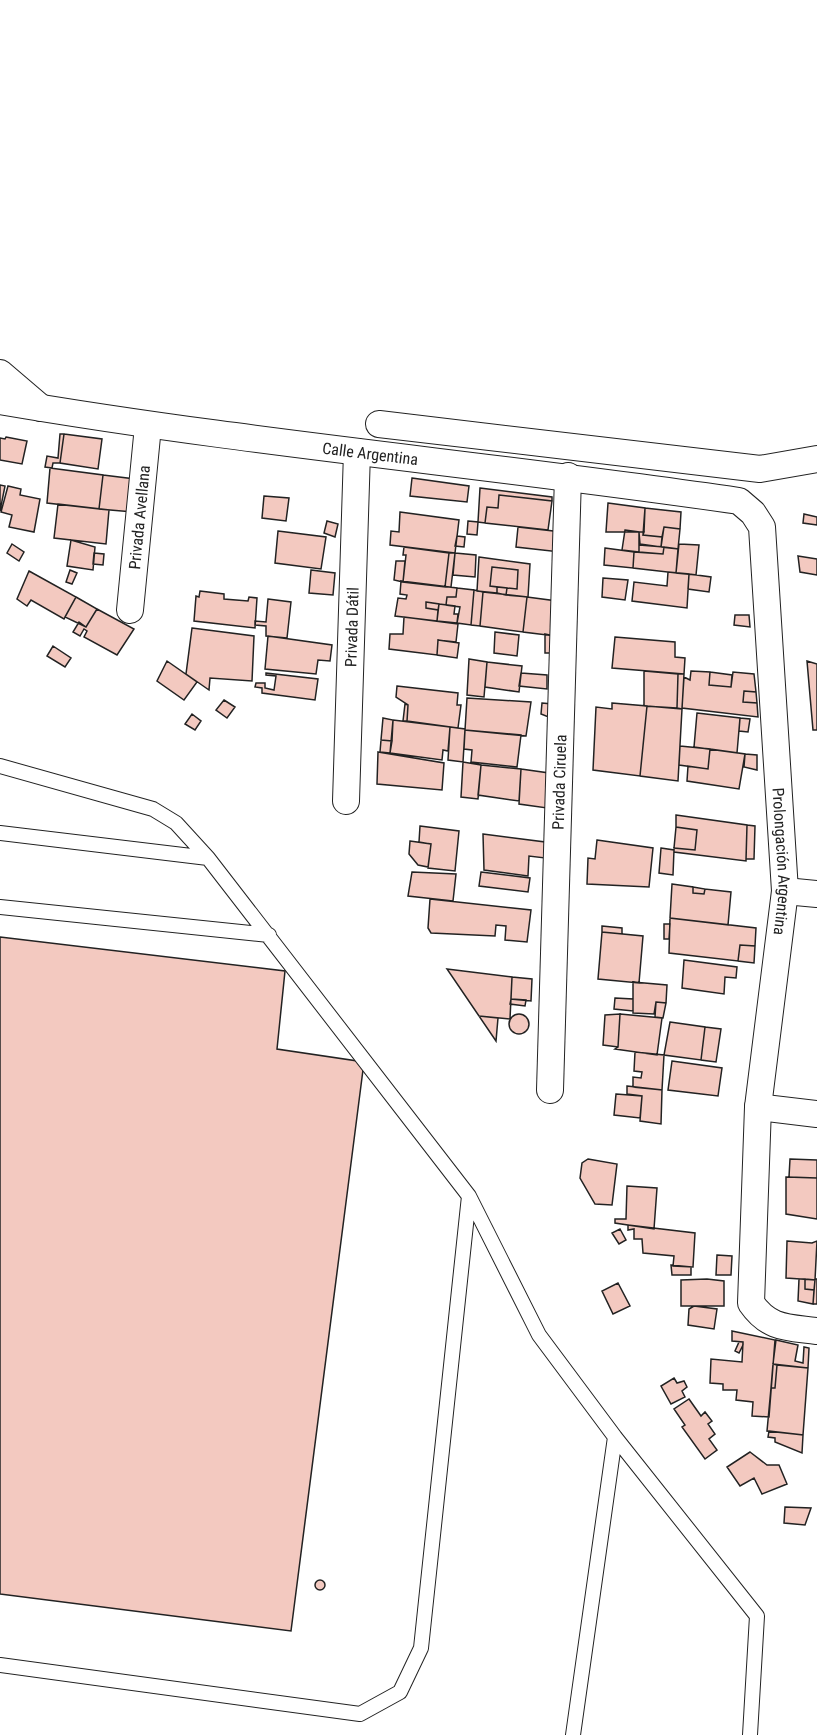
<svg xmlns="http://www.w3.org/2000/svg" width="817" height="1735" font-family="'Roboto Condensed',sans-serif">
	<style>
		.building { fill: #f3c9c0; stroke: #222; stroke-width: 1.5 }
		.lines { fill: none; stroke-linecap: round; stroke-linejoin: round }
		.service-casing { stroke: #222; stroke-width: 16 }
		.minor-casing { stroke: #222; stroke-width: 28 }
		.service { stroke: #fff; stroke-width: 14 }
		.minor { stroke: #fff; stroke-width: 26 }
		.labels { text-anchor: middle; stroke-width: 4.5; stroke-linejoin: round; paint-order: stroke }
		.street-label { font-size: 16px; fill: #222; stroke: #fff }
	</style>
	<rect width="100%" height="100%" fill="#fff"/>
	<path class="building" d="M60,434H64L60,463H53L52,468L45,467L47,456L58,458Z
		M64,434L102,439L98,469L60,463Z
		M6,437L27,441L22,464L0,460V438L5,439Z
		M50,468L103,475L99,509L47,503Z
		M103,475L135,479L133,512L99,509Z
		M412,478L469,486L467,502L410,496Z
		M0,485L5,486L0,511Z
		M8,486L21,489L20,495L40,499L34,532L9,527L12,515L1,512Z
		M480,488L552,497V501L499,495L498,508L487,507L485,523L478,522Z
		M499,495L552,501L548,530L485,523L487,507L498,508Z
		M264,496L289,498L286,521L262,518Z
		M608,503L645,508L644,532H606Z
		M58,504L109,510L106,544L54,538Z
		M645,508L681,512L680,529L664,527L662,537L643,535Z
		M400,512L459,520L455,553L390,545L391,531L399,532Z
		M804,514L817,517V525L803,523Z
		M327,521L338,524L335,537L324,533Z
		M468,521L478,522L477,535L467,534Z
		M518,527L562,532L560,552L516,547Z
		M664,527L680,529L678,549L661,547Z
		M625,530L639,532V552L622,550Z
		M278,531L326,537L321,569L275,563Z
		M639,532H644L643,535L662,537L661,547L640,544Z
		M457,536L465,537L464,547L455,546Z
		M71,540L95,547L93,570L67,566Z
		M12,544L24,552L19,561L7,553Z
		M679,544L699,545L696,575L676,573Z
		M639,545L664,547L663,554L639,552Z
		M404,547L449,553L445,587L403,582L406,555H403Z
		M664,547L678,549L676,573L633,568L634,552L663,554Z
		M605,548L634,552L633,568L604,565Z
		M94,553L104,554L103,565L93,564Z
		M449,553H455L451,587H445Z
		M455,553L476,555L475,577L453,575Z
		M798,556L817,559V575L800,572Z
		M479,557L530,564L528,597L506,595L507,588L517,589L518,570L492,567L490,586L497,587V593L477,591Z
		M396,561H405L403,582L394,580Z
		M492,567L518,570L517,589L490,586Z
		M70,570L77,573L72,584L66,582Z
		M311,570L335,573L333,595L309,593Z
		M29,571L76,597L64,619L31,600L27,606L17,599Z
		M668,572L689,574L687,608L632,601L634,582L667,586Z
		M689,574L711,577L709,592L688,589Z
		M603,578L628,580L625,600L602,597Z
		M401,581L457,588L456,597H447L446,605L426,602V608L438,610L437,621L395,616L398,598L406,599L407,595L400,594Z
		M497,587L507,588L506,595L497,593Z
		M457,588L474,590L471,625L457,623L460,607L446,605L447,597H456Z
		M474,590L483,592L480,626L471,625Z
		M200,591L224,594V599L248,601L249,597L257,598L255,628L194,621L196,596L199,597Z
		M483,592L527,597L523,632L480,626Z
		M76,597L97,609L86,627L65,617Z
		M527,597L557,601L555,636L523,632Z
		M268,599L291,602L287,638L266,636V626L255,625V621L266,622Z
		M426,602L439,604L438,610L426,608Z
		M439,604L455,606L454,614H458L457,623L437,621Z
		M97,609L134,629L117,655L84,637L87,631L84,629L80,636L73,632L79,622L86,627Z
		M735,615H749L750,627L734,625Z
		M404,617L458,624L456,642L438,640L437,655L389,649L390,634H403Z
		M192,628L254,636L252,681L210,678L209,690L186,674Z
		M495,632L519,635L517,656L494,653Z
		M545,634L555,636L554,653H545Z
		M268,636L332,645L330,661L318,660L316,674L265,669Z
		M615,637L675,642V657L685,658L684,674L612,668Z
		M438,640L459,643L457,658L437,655Z
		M53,646L71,658L65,667L47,656Z
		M469,659L487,662L484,697L467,695Z
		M167,661L197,682L184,700L157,681Z
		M807,661L817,664V730H813Z
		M487,662L522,666L519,692L485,687Z
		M644,671L678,674L677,708L644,706Z
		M691,671L710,672L709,685L731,687L733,672L754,674L756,692L744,691L743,702L757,703L758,717L682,708L684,677L690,680Z
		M710,672L732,675L731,687L709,685Z
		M266,673L318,679L315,700L262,693V688L255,687L256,683H265V688L274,690L276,676L266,675Z
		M521,673L547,675V689L519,686Z
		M678,674H684L682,709L677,708Z
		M397,686L458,693L457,705H461L458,728L407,721L408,705L396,697Z
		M744,691L756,692L757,703L743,702Z
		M467,698L531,702L526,736L465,730Z
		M224,700L235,707L227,718L216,710Z
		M542,703L552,704L551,718L541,714Z
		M612,703L647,706L640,776L593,770L596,707L612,709Z
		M405,704L408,705L407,721H403Z
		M647,706L682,709L678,781L640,776Z
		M697,713L740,718L737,753L694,747Z
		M192,714L201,721L195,730L185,724Z
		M383,718L393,720L392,741L381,740Z
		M740,718L750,719L748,732L739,731Z
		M393,720L450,727L448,751L443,750L442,760L390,753Z
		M450,727L465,729L463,762L448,760Z
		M465,730L521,735L517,767L471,762L472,750L464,749Z
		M381,740L392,741L390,753L380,752Z
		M680,746L710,749L708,769L679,765Z
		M710,749L745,754L739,789L687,781L688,766L708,769Z
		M378,752L444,763L442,790L377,784Z
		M745,754L757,755V770L744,767Z
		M463,762L481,765L478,799L461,797Z
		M481,765L521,769L519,801L478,795Z
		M521,769L549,773L547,808L519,804Z
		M676,815L747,825L746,861L674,852V848L695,850L697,830L676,827Z
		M747,825L755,826L754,859H746Z
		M420,826L459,831L455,871L428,868L431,844L419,842Z
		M676,827L697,830L695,850L674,848Z
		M483,834L545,842V858L529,856L528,876L484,870Z
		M597,840L653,848L649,887L587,884L588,858L595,859Z
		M410,841L431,844L428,867L418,865L409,854Z
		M661,848L674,850L673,875L659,873Z
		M412,872L456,874L453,901L408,896Z
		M481,872L530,878L528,892L479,886Z
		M672,884L693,887V893L704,894L705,889L731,892L728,925L670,918Z
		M693,887L705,889L704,894L693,893Z
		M430,899L531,910L527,942L505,940L506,926L496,925L495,936L431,933L428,928Z
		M670,918L756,928L755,946L740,945L738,961L669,953Z
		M664,924H670L669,939H664Z
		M602,926L622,928V934L602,932Z
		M602,932L643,936L639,983L598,979Z
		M0,937L285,971L277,1049L364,1062L291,1631L0,1594Z
		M740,945L755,946L754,963L738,961Z
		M684,960L737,967L736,978L725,977L724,994L682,988Z
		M447,969L512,977L510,1019L479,1016Z
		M512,977L532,979L531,1001L511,999Z
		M633,982L667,985L666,1003L656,1002L654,1014L633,1013Z
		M615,998L633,999V1011L614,1009Z
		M511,999L526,1000L525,1006L510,1004Z
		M656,1002L666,1003L663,1018L655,1017Z
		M620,1014L662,1018L657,1055L615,1049L618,1047Z
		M620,1014L618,1047L603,1045L605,1015Z
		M509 1024a10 10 0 1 1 20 0a10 10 0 1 1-20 0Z
		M479,1016L498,1018L496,1041Z
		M670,1022L705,1027L701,1060L664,1055Z
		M705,1027L721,1029L716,1062L701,1060Z
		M635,1052L664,1055L662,1090L633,1087V1077L641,1078L642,1072L634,1071Z
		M672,1061L722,1068L718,1096L668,1090Z
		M627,1086L662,1090L661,1124L640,1121L642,1096L627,1094Z
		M616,1094L642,1096L640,1118L614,1115Z
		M588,1159L617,1164L612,1205L595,1204L580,1178L582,1163Z
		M790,1159L817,1160V1178L789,1177Z
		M786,1177L817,1178V1219L786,1214Z
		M627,1186L657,1188L654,1229L615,1223V1219H626Z
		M628,1225L695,1233L693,1267L673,1266L674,1256L643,1253L642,1239H634V1229L628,1230Z
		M620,1229L626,1240L619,1244L612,1233Z
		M787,1241L812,1243L817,1241L815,1280L786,1278Z
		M717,1255L732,1256L731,1275H716Z
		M671,1265L691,1267V1275H672Z
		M707,1279L724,1281V1306H681V1280Z
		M799,1279H805V1289L814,1290L813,1304L798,1301Z
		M805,1279L815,1280L814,1290L805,1289Z
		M815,1279H817V1304H813Z
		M618,1283L630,1306L613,1314L602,1291Z
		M694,1306L717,1309L714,1329L688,1325L689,1309Z
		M732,1331L775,1340L769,1417L752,1416L753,1402L736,1400L737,1390H723V1384L710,1383L711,1359L742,1362L743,1342L732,1341Z
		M776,1340L798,1345L795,1361L803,1363L804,1347L809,1348L808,1368L773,1364Z
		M739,1342H743V1345L739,1353L735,1351Z
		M773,1364L777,1365L775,1388H771Z
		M777,1365L808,1368L803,1435L767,1431L771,1388H775Z
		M674,1378L677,1383L684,1381L687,1387L682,1391L685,1397L671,1404L661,1386Z
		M689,1399L701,1416L705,1412L712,1421L708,1424L715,1434L709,1439L717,1450L705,1459L682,1427L685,1425L674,1409Z
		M769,1431L803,1435L802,1453L775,1442V1438L768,1437Z
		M750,1452L767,1465H779L787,1484L762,1494L754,1478L740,1486L727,1467Z
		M785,1507L811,1508L805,1525L784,1523Z
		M315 1585a5 5 0 1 1 10 0a5 5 0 1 1-10 0Z"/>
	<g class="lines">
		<defs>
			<path id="service" d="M0,766L153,809L176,823L208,858L469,1196L539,1335L615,1437L757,1616L750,1735
				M0,833L208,858
				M0,907L269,935
				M0,1665L360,1714L400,1692L421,1648L469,1196
				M573,1735L615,1437"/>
			<g id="minor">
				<path d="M0,373L41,408"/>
				<path id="s1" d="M0,401C245,443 493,465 739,501L753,513L762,527L785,891L758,1107L751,1303C769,1329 787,1327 817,1331"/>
				<path d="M379,424L760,469L817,459"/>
				<path id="s2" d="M130,610L148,426"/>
				<path id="s3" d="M346,801L357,452"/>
				<path d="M785,891L817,894"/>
				<path id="s4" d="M550,1090L568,476"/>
				<path d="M758,1107L817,1114"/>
			</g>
		</defs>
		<use href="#service" class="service-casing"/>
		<use href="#minor" class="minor-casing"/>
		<use href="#service" class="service"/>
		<use href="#minor" class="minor"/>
	</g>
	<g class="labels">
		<g class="street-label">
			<text dy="6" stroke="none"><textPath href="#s1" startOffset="374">Calle Argentina</textPath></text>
			<text dy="6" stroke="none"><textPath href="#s2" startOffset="93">Privada Avellana</textPath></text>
			<text dy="6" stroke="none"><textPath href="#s3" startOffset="174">Privada Dátil</textPath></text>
			<text dy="6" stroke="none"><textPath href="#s4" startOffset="308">Privada Ciruela</textPath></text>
			<text dy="6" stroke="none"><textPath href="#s1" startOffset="1116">Prolongación Argentina</textPath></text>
		</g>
	</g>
</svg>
